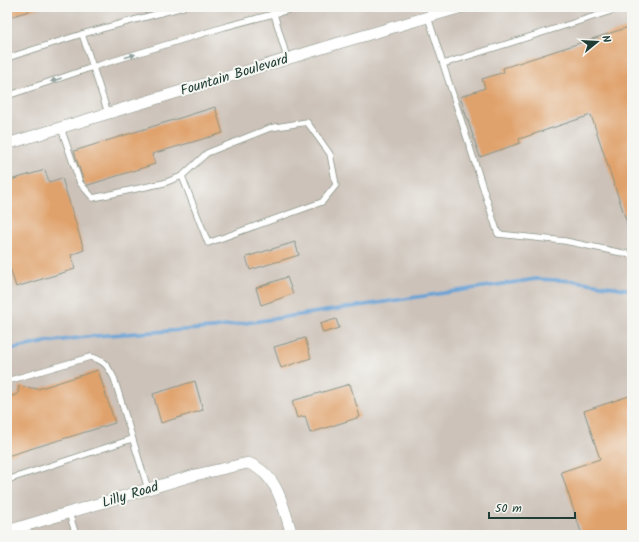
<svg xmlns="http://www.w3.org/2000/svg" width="639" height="542" font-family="Kalam,sans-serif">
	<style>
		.industrial { fill: #ccc2b9 }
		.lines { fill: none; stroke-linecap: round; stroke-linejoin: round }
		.stream { stroke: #65a1d6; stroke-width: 3.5 }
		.building { fill: #e0a26c }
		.service-casing { stroke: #899487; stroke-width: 7 }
		.minor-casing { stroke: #899487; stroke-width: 12 }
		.service { stroke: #fff; stroke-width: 5.5 }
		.minor { stroke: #fff; stroke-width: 11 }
		.oneway { fill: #8f9e9a }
		.labels { text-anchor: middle; stroke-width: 4; stroke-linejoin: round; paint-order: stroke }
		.street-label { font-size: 14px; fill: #1f3d34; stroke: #f6f6f2 }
	</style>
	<rect width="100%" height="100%" fill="#f6f6f2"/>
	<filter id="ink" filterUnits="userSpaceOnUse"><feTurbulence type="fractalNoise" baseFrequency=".025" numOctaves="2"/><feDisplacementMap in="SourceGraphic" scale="8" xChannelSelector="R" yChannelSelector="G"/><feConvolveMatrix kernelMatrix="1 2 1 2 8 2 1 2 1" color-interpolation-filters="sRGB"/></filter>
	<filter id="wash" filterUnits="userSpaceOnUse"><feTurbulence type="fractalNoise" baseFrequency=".012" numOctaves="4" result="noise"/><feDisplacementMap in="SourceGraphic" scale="16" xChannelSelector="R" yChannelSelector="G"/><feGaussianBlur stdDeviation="0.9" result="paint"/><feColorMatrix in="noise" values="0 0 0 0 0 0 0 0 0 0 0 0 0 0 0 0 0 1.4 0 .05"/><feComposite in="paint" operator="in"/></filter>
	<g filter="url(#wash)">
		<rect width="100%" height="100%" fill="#f3ebda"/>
		<path class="industrial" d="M7,7H632V535H7Z"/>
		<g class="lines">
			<path class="stream" d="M7,350L46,342L94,336L213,328L536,279L576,281L632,290"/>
		</g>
		<g id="blocks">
			<path class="building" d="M7,7H41L7,18Z
				M632,26V234L631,235L591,115L519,139L520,143L480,157L460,97L485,88L482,79L504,72L503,68Z
				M215,107L223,133L152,154L155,164L85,186L74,151Z
				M45,170L49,182L62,178L84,250L71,255L75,269L16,287L7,259V181Z
				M295,242L299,255L250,270L246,257Z
				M287,277L293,294L261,305L256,288Z
				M336,319L339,328L323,333L320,324Z
				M305,338L311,358L281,368L274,347Z
				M98,370L115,423L7,456V398L18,394L19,386L38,389Z
				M195,381L203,410L161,423L153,394Z
				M350,384L360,417L310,433L305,416L297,418L292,401Z
				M632,395V535H582L561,472L600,459L584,411Z"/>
		</g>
	</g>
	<g filter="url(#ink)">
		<use href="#blocks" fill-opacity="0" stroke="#899487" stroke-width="1"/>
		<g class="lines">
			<defs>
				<path id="service" d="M272,7L287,58
					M428,17L443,64L624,7
					M82,34L183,7
					M7,58L82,34L108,113
					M443,64L498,234L565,241L632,255
					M7,96L93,67L224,27L300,7
					M61,128L80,183L93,198L164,183L182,176L207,153L270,128L307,122L330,154L336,185L322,202L208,243L182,176
					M7,381L90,357C104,360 108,366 114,378L148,489
					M7,480L132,439
					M69,513L76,535"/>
				<path id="minor" d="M7,144L339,43L462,7
					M7,531L195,475L248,463C279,475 283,507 292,535"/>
			</defs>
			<use href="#service" class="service-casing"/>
			<use href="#minor" class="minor-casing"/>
			<use href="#service" class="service"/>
			<use href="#minor" class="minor"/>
		</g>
		<defs><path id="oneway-solid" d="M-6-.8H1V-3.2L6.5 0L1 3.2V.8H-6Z"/></defs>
		<g class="oneway">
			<use href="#oneway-solid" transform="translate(130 56) rotate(-17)"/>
			<use href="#oneway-solid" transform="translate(56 80) rotate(161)"/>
		</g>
	</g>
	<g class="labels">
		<g class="street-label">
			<text transform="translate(234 74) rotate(-17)" y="5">Fountain Boulevard</text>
			<text transform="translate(130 494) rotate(-17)" y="5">Lilly Road</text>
		</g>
	</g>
	<rect width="639" height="542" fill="none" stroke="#f6f6f2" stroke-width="24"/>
	<g transform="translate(597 42) rotate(72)" stroke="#f6f6f2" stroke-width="3" paint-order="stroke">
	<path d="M0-3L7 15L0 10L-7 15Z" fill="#1f3d34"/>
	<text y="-6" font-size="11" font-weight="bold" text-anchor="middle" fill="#1f3d34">N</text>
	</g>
	<path d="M489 512v6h86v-6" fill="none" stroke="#1f3d34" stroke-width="2"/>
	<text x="495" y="512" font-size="12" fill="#1f3d34" stroke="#f6f6f2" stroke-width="3" paint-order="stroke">50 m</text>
</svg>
